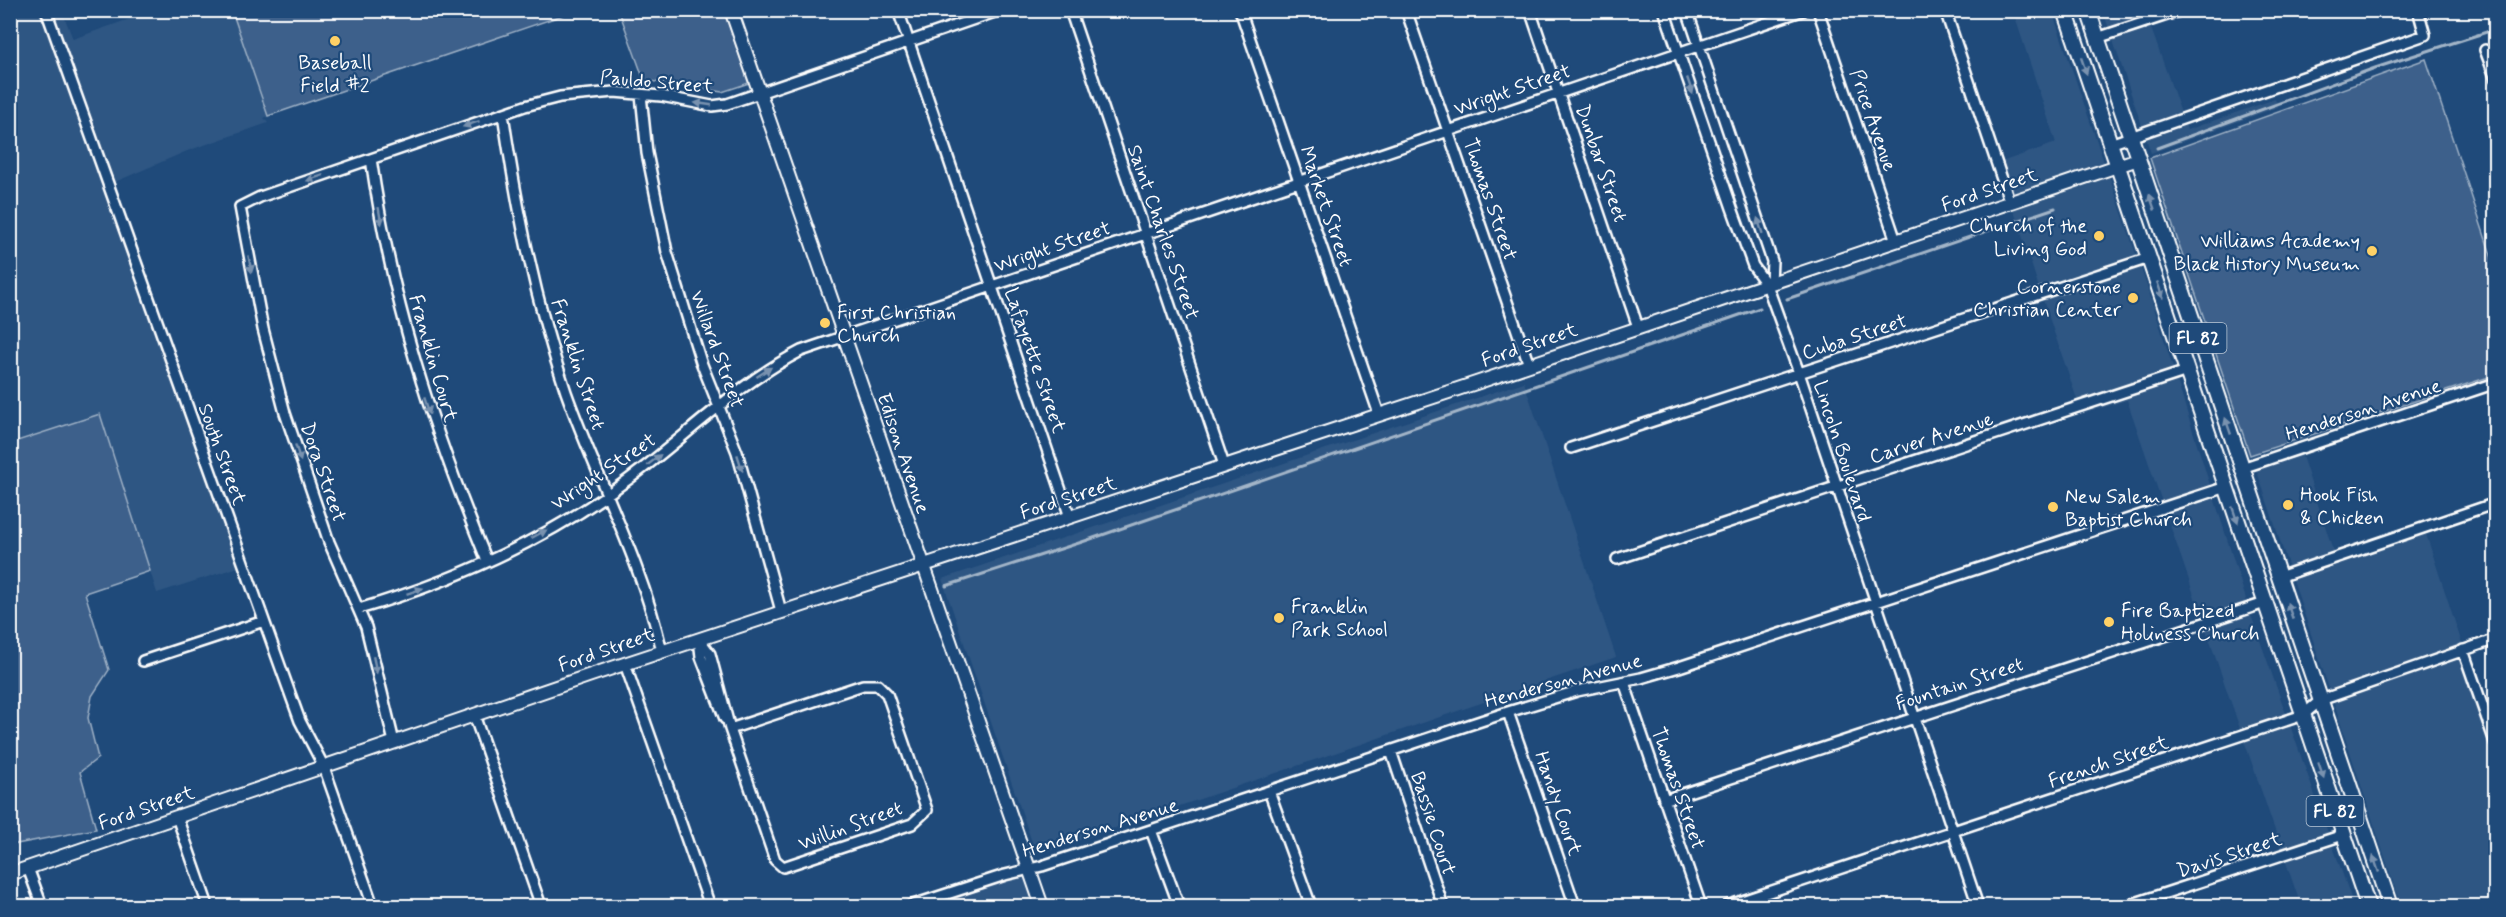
<svg xmlns="http://www.w3.org/2000/svg" width="2506" height="917" font-family="Mynerve,sans-serif">
	<style>
		.built { fill: #2e5683 }
		.green { fill: #3c618b; stroke: #9eb0c5; stroke-width: 1.5 }
		.lines { fill: none; stroke-linecap: round; stroke-linejoin: round }
		.stream { stroke: #a3b5c8; stroke-width: 3 }
		.street-casing { stroke: #fff; stroke-width: 14 }
		.secondary-casing { stroke: #fff; stroke-width: 16 }
		.primary-casing { stroke: #fff; stroke-width: 18 }
		.street { stroke: #1f4a7a; stroke-width: 9 }
		.secondary { stroke: #1f4a7a; stroke-width: 12 }
		.primary { stroke: #1f4a7a; stroke-width: 14 }
		.oneway { fill: #7992af }
		.poi-dot { fill: #ffd166; stroke: #1f4a7a; stroke-width: 2 }
		.labels { text-anchor: middle; stroke-width: 4.5; stroke-linejoin: round; paint-order: stroke }
		.shield { fill: #1f4a7a; stroke: #bcc9d7; stroke-width: 1.5 }
		.shield-label { font-size: 18px; font-weight: bold; fill: #fff }
		.poi-label { font-size: 20px; fill: #fff; stroke: #1f4a7a; text-anchor: start }
		.street-label { font-size: 20px; fill: #fff; stroke: #1f4a7a }
	</style>
	<rect width="100%" height="100%" fill="#1f4a7a"/>
	<filter id="ink" filterUnits="userSpaceOnUse"><feTurbulence type="fractalNoise" baseFrequency=".0167" numOctaves="2"/><feDisplacementMap in="SourceGraphic" scale="12" xChannelSelector="R" yChannelSelector="G"/><feConvolveMatrix kernelMatrix="1 2 1 2 8 2 1 2 1" color-interpolation-filters="sRGB"/></filter>
	<g filter="url(#ink)">
		<path class="built" d="M10,11H62L73,39L152,11H232L268,116L264,118L268,123L187,151L115,182L158,304L153,306L245,565L157,593L100,414L11,443Z
			M2013,11H2052L2105,165L2009,198L1998,163L2056,143Z
			M2103,11H2145L2187,130L2275,99L2278,107L2151,153Z
			M2109,175L2149,292L2251,615L2354,906H2301L2127,400L2082,414L2042,297L2013,208Z
			M1524,382L1616,657L1042,853L1035,851L942,579Z
			M2298,444L2337,562L2425,531L2495,744V906H2401L2253,459Z
			M1025,875L1036,906H928Z"/>
		<path class="green" d="M232,11V10L575,11L268,116Z
			M619,11H724L749,83L722,92L644,80Z
			M2426,59L2495,267V375L2250,455L2150,158Z
			M100,414L150,571L85,593L109,670L92,696L88,718L98,758L80,772L96,829L11,845V443Z"/>
		<g class="lines">
			<path class="stream" d="M2157,148L2375,68L2496,29
				M1787,299L2055,208
				M946,586L1082,542L1760,308"/>
			<defs>
				<path id="street" d="M46,10L283,674L300,721L324,767L373,906
					M898,10L1070,517
					M1070,10L1224,465
					M1240,10L1379,414
					M1406,10L1529,365
					M1530,10L1638,327
					M1664,10L1732,208L1753,266L1767,285L1799,373L1978,906
					M1687,10L1772,261L1771,283
					M1818,10L1896,241
					M1945,10L2010,203
					M2097,38L2182,10
					M2485,50L2496,79
					M641,95L647,153L667,252L701,362L737,452L781,611
					M503,114C517,208 535,301 566,392C597,479 641,560 662,651
					M2110,144L2425,35L2418,10
					M371,159C392,304 431,425 487,561
					M1571,448L2149,258
					M2242,468L2496,383
					M1617,559L2187,371
					M2279,577L2496,503
					M359,609C454,581 550,538 629,479C687,436 737,384 801,351L1804,10
					M699,639L710,654L730,729
					M699,639L701,657L725,719
					M2463,650L2496,745
					M143,661L264,621
					M625,664L710,906
					M1624,682L1701,906
					M863,685H878L887,694L927,810L912,824L783,867L775,860L730,729Z
					M1508,712L1575,906
					M474,715L541,906
					M394,742L366,627L329,542L285,413L263,329L240,207L260,197L525,106L560,97L614,92L661,96L712,106L727,104L1001,10
					M1391,751L1443,906
					M1269,791L1311,906
					M1664,800L2265,603
					M177,817L208,906
					M1151,830L1179,906
					M28,868L42,906
					M910,906L1005,875L1042,866L1508,712L1577,691L1641,678L1679,667L2226,487
					M1727,906L2303,715L2321,700L2496,639
					M2126,906L2343,835"/>
				<path id="secondary" d="M731,10L1042,906
					M10,874L591,675L1476,383L2138,159"/>
				<path id="primary" d="M2065,10L2368,906
					M2088,10L2390,906"/>
			</defs>
			<use href="#street" class="street-casing"/>
			<use href="#secondary" class="secondary-casing"/>
			<use href="#primary" class="primary-casing"/>
			<use href="#street" class="street"/>
			<use href="#secondary" class="secondary"/>
			<use href="#primary" class="primary"/>
		</g>
		<defs><path id="oneway-solid" d="M-6-.8H1V-3.2L6.5 0L1 3.2V.8H-6Z" transform="scale(1.5)"/></defs>
		<g class="oneway">
			<use href="#oneway-solid" transform="translate(2084 66) rotate(71)"/>
			<use href="#oneway-solid" transform="translate(1690 86) rotate(71)"/>
			<use href="#oneway-solid" transform="translate(703 104) rotate(-172)"/>
			<use href="#oneway-solid" transform="translate(471 124) rotate(161)"/>
			<use href="#oneway-solid" transform="translate(315 178) rotate(161)"/>
			<use href="#oneway-solid" transform="translate(2152 202) rotate(-109)"/>
			<use href="#oneway-solid" transform="translate(380 216) rotate(80)"/>
			<use href="#oneway-solid" transform="translate(1760 226) rotate(-108)"/>
			<use href="#oneway-solid" transform="translate(250 264) rotate(79)"/>
			<use href="#oneway-solid" transform="translate(2160 290) rotate(71)"/>
			<use href="#oneway-solid" transform="translate(764 372) rotate(-33)"/>
			<use href="#oneway-solid" transform="translate(427 406) rotate(72)"/>
			<use href="#oneway-solid" transform="translate(2228 426) rotate(-109)"/>
			<use href="#oneway-solid" transform="translate(298 453) rotate(72)"/>
			<use href="#oneway-solid" transform="translate(654 460) rotate(-38)"/>
			<use href="#oneway-solid" transform="translate(740 463) rotate(72)"/>
			<use href="#oneway-solid" transform="translate(2235 515) rotate(71)"/>
			<use href="#oneway-solid" transform="translate(539 534) rotate(-28)"/>
			<use href="#oneway-solid" transform="translate(415 591) rotate(-19)"/>
			<use href="#oneway-solid" transform="translate(2290 611) rotate(-109)"/>
			<use href="#oneway-solid" transform="translate(375 665) rotate(78)"/>
			<use href="#oneway-solid" transform="translate(2321 770) rotate(71)"/>
			<use href="#oneway-solid" transform="translate(2376 864) rotate(-109)"/>
		</g>
	</g>
	<g class="poi-dot">
		<circle cx="335" cy="41" r="6"/>
		<circle cx="2099" cy="236" r="6"/>
		<circle cx="2372" cy="251" r="6"/>
		<circle cx="2133" cy="298" r="6"/>
		<circle cx="825" cy="323" r="6"/>
		<circle cx="2288" cy="505" r="6"/>
		<circle cx="2053" cy="507" r="6"/>
		<circle cx="1279" cy="618" r="6"/>
		<circle cx="2109" cy="622" r="6"/>
	</g>
	<g class="labels">
		<g class="shield">
			<rect x="2169.5" y="323" width="57" height="30" rx="4.5"/>
			<rect x="2306.5" y="796" width="57" height="30" rx="4.5"/>
		</g>
		<g class="shield-label">
			<text x="2198" y="344">FL 82</text>
			<text x="2335" y="817">FL 82</text>
		</g>
		<g class="poi-label">
			<text x="335" y="69" text-anchor="middle">Baseball<tspan x="335" dy="23">Field #2</tspan></text>
			<text x="2087" y="232" text-anchor="end">Church of the<tspan x="2087" dy="23">Living God</tspan></text>
			<text x="2360" y="247" text-anchor="end">Williams Academy<tspan x="2360" dy="23">Black History Museum</tspan></text>
			<text x="2121" y="293" text-anchor="end">Cornerstone<tspan x="2121" dy="23">Christian Center</tspan></text>
			<text x="837" y="319">First Christian<tspan x="837" dy="23">Church</tspan></text>
			<text x="2300" y="501">Hook Fish<tspan x="2300" dy="23">&amp; Chicken</tspan></text>
			<text x="2065" y="503">New Salem<tspan x="2065" dy="23">Baptist Church</tspan></text>
			<text x="1291" y="613">Franklin<tspan x="1291" dy="23">Park School</tspan></text>
			<text x="2121" y="617">Fire Baptized<tspan x="2121" dy="23">Holiness Church</tspan></text>
		</g>
		<g class="street-label">
			<text transform="translate(657 81) rotate(5)" y="7">Pauldo Street</text>
			<text transform="translate(1512 89) rotate(-19)" y="7">Wright Street</text>
			<text transform="translate(1874 120) rotate(71)" y="7">Price Avenue</text>
			<text transform="translate(1602 163) rotate(71)" y="7">Dunbar Street</text>
			<text transform="translate(1989 189) rotate(-19)" y="7">Ford Street</text>
			<text transform="translate(1491 199) rotate(71)" y="7">Thomas Street</text>
			<text transform="translate(1327 206) rotate(71)" y="7">Market Street</text>
			<text transform="translate(1164 232) rotate(71)" y="7">Saint Charles Street</text>
			<text transform="translate(1052 246) rotate(-19)" y="7">Wright Street</text>
			<text transform="translate(1854 336) rotate(-18)" y="7">Cuba Street</text>
			<text transform="translate(1529 344) rotate(-19)" y="7">Ford Street</text>
			<text transform="translate(718 349) rotate(70)" y="7">Willard Street</text>
			<text transform="translate(434 358) rotate(74)" y="7">Franklin Court</text>
			<text transform="translate(1036 360) rotate(71)" y="7">Lafayette Street</text>
			<text transform="translate(579 364) rotate(72)" y="7">Franklin Street</text>
			<text transform="translate(2363 409) rotate(-18)" y="7">Henderson Avenue</text>
			<text transform="translate(1931 437) rotate(-18)" y="7">Carver Avenue</text>
			<text transform="translate(1843 451) rotate(72)" y="7">Lincoln Boulevard</text>
			<text transform="translate(904 453) rotate(71)" y="7">Edison Avenue</text>
			<text transform="translate(223 454) rotate(70)" y="7">South Street</text>
			<text transform="translate(603 471) rotate(-34)" y="7">Wright Street</text>
			<text transform="translate(324 472) rotate(71)" y="7">Dora Street</text>
			<text transform="translate(1068 497) rotate(-18)" y="7">Ford Street</text>
			<text transform="translate(606 649) rotate(-19)" y="7">Ford Street</text>
			<text transform="translate(1563 680) rotate(-15)" y="7">Henderson Avenue</text>
			<text transform="translate(1959 683) rotate(-18)" y="7">Fountain Street</text>
			<text transform="translate(2108 761) rotate(-19)" y="7">French Street</text>
			<text transform="translate(1679 788) rotate(71)" y="7">Thomas Street</text>
			<text transform="translate(1559 803) rotate(71)" y="7">Handy Court</text>
			<text transform="translate(146 807) rotate(-19)" y="7">Ford Street</text>
			<text transform="translate(1434 823) rotate(72)" y="7">Bassie Court</text>
			<text transform="translate(850 825) rotate(-20)" y="7">Willin Street</text>
			<text transform="translate(1100 827) rotate(-17)" y="7">Henderson Avenue</text>
			<text transform="translate(2229 854) rotate(-18)" y="7">Davis Street</text>
		</g>
	</g>
	<rect width="2506" height="917" fill="none" stroke="#1f4a7a" stroke-width="36"/>
	<rect x="18" y="18" width="2470" height="881" fill="none" stroke="#fff" stroke-width="2" filter="url(#ink)"/>
</svg>
